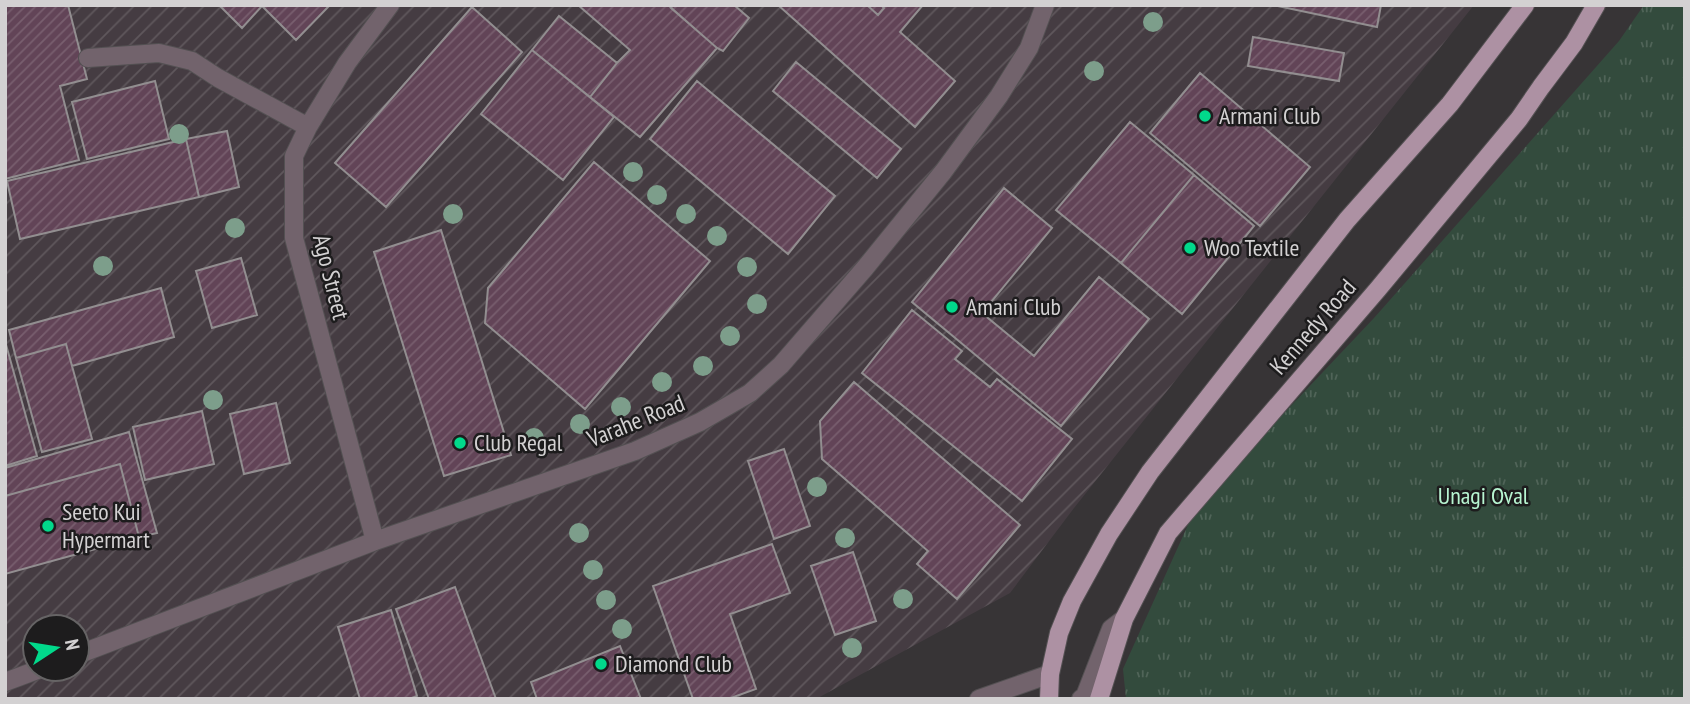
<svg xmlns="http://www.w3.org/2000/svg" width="1690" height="704" font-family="'PT Sans Narrow',sans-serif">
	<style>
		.industrial { fill: url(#industrial-furrows); fill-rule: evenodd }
		.park { fill: url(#park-tufts) }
		.building { fill: url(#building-hatch); stroke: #928e90; stroke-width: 2 }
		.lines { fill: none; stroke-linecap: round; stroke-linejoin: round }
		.minor-casing { stroke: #535052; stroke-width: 20 }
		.major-casing { stroke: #535052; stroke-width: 20 }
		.minor { stroke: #72636c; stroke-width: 18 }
		.major { stroke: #ad91a3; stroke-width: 18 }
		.tree { fill: #7d9e8b }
		.poi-dot { fill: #01d98b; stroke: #1d1c1d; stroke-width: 2.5 }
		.labels { text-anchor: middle; stroke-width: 5; stroke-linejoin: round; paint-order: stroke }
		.poi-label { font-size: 24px; fill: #d3d1d2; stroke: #1d1c1d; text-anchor: start }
		.street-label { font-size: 24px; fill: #d3d1d2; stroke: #1d1c1d }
		.park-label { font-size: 24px; fill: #b7f5d1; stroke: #1d1c1d }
	</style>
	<defs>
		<pattern id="industrial-furrows" width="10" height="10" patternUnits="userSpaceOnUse" patternTransform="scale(1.75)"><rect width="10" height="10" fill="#453c42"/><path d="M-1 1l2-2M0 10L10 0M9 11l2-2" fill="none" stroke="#5f575c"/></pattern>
		<pattern id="park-tufts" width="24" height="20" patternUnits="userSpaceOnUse" patternTransform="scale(1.75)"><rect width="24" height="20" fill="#334b3d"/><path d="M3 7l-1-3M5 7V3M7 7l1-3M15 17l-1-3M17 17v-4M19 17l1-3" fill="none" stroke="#506458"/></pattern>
		<pattern id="building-hatch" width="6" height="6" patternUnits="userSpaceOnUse" patternTransform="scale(1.75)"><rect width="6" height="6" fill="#624457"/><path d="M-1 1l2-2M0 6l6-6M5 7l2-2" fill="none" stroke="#785e6e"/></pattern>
	</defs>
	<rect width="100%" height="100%" fill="#373436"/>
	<path class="industrial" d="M5,5H1474L1074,508L1010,593L816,699H5ZM35,627H77V669H35Z"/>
	<path class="park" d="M1644,5H1685V699H1126L1123,669L1197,505L1374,318L1619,41Z"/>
	<path class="building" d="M5,5H68L87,79L60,86L79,160L5,179Z
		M219,5H330L296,40L262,6L242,28Z
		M578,5H668L717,48L640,137L590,97L617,63L630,50Z
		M673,5H734L749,18L723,51L717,48L671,8Z
		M778,5H867L878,15L884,8L881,5H923L900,32L955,81L915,127Z
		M778,5H923L900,32L955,81L915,127Z
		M1273,5H1381L1377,27Z
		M472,7L522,52L386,207L335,163Z
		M559,16L617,63L590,97L532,50Z
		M1253,37L1344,53L1339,81L1248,66Z
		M532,50L614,117L563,180L481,114Z
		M796,62L901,149L877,178L773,91Z
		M1200,73L1310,167L1260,226L1150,133Z
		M155,81L169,139L87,159L72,102Z
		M697,81L835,196L788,254L650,139Z
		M1130,122L1194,175L1121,263L1056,210Z
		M227,131L239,187L199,197L186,139Z
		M186,139L199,197L20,239L7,181Z
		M594,162L710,261L585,409L485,323L488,288Z
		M1194,175L1254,226L1182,314L1121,263Z
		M1004,188L1052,228L982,313L1034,356L1099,277L1149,319L1061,426L912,302Z
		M441,230L511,455L444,476L374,252Z
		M241,258L257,315L212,328L196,271Z
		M161,288L174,337L72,366L66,344L16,358L9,330Z
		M912,310L962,351L955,359L990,387L997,379L1072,439L1022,501L862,373Z
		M5,341L37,456L5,466Z
		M66,344L92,439L42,452L16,358Z
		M854,382L1020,525L957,599L917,564L928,551L822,459L820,421Z
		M276,403L290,463L244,474L230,414Z
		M202,411L214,464L145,480L133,427Z
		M129,432L157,533L139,537L120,464L5,496V468Z
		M784,449L810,526L774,539L748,461Z
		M120,464L139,537L5,574V496Z
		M772,544L790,593L730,614L756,689L728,699H693L653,586Z
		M853,552L876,621L835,635L811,566Z
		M455,587L496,699H429L396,609Z
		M391,610L417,696L409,699H360L338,627Z
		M620,646L641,699H537L531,682Z"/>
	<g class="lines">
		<defs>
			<path id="minor" d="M88,58L159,53L192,61L218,78L308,127
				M375,541L294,238V156L308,127L347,63L390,5
				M77,655L375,541L635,451L700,422L750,393L781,365L865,268L943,172L999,96L1029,48L1045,5
				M5,682L40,669
				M979,699L1050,674
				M1081,699L1085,696L1111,629L1124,619"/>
			<path id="major" d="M1049,699L1050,674L1059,633L1072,601L1109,534L1150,472L1347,220L1450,104L1525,5
				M1099,699L1124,619L1168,533L1378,289L1519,119L1541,87L1574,43L1596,5"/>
		</defs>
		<use href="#minor" class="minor-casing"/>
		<use href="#major" class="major-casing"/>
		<use href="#minor" class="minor"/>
		<use href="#major" class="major"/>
	</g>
	<g class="tree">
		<circle cx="1153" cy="22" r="10"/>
		<circle cx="1094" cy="71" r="10"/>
		<circle cx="179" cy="134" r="10"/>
		<circle cx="633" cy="172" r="10"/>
		<circle cx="657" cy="195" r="10"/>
		<circle cx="453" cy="214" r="10"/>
		<circle cx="686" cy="214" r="10"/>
		<circle cx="235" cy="228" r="10"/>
		<circle cx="717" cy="236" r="10"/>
		<circle cx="103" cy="266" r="10"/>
		<circle cx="747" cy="267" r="10"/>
		<circle cx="757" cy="304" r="10"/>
		<circle cx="730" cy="336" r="10"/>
		<circle cx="703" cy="366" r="10"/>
		<circle cx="662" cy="382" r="10"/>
		<circle cx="213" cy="400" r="10"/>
		<circle cx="621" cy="407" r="10"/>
		<circle cx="580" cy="424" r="10"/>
		<circle cx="534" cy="438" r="10"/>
		<circle cx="817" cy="487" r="10"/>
		<circle cx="579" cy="533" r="10"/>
		<circle cx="845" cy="538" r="10"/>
		<circle cx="593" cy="570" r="10"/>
		<circle cx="903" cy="599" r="10"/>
		<circle cx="606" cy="600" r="10"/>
		<circle cx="622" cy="629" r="10"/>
		<circle cx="852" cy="648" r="10"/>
	</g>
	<g class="poi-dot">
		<circle cx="1205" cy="116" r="7"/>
		<circle cx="1190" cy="248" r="7"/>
		<circle cx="952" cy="307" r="7"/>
		<circle cx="460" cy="443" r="7"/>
		<circle cx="48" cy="526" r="7"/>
		<circle cx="601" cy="664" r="7"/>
	</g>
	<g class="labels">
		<g class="poi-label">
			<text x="1219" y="124">Armani Club</text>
			<text x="1204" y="256">Woo Textile</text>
			<text x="966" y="315">Amani Club</text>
			<text x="474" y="451">Club Regal</text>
			<text x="62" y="520">Seeto Kui<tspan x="62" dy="28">Hypermart</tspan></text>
			<text x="615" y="672">Diamond Club</text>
		</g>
		<g class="street-label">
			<text transform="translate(331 277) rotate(76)" y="8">Ago Street</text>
			<text transform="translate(1313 327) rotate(-49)" y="8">Kennedy Road</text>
			<text transform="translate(636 421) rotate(-22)" y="8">Varahe Road</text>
		</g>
		<g class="park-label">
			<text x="1483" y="504">Unagi Oval</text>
		</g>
	</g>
	<rect width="1690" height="704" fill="none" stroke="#d3d1d2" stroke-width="14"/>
	<g transform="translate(56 648) rotate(78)"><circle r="33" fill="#1d1c1d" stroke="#666465" stroke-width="2"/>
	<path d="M0-5L12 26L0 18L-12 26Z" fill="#01d98b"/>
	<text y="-10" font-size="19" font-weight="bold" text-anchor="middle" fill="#d3d1d2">N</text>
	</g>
</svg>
